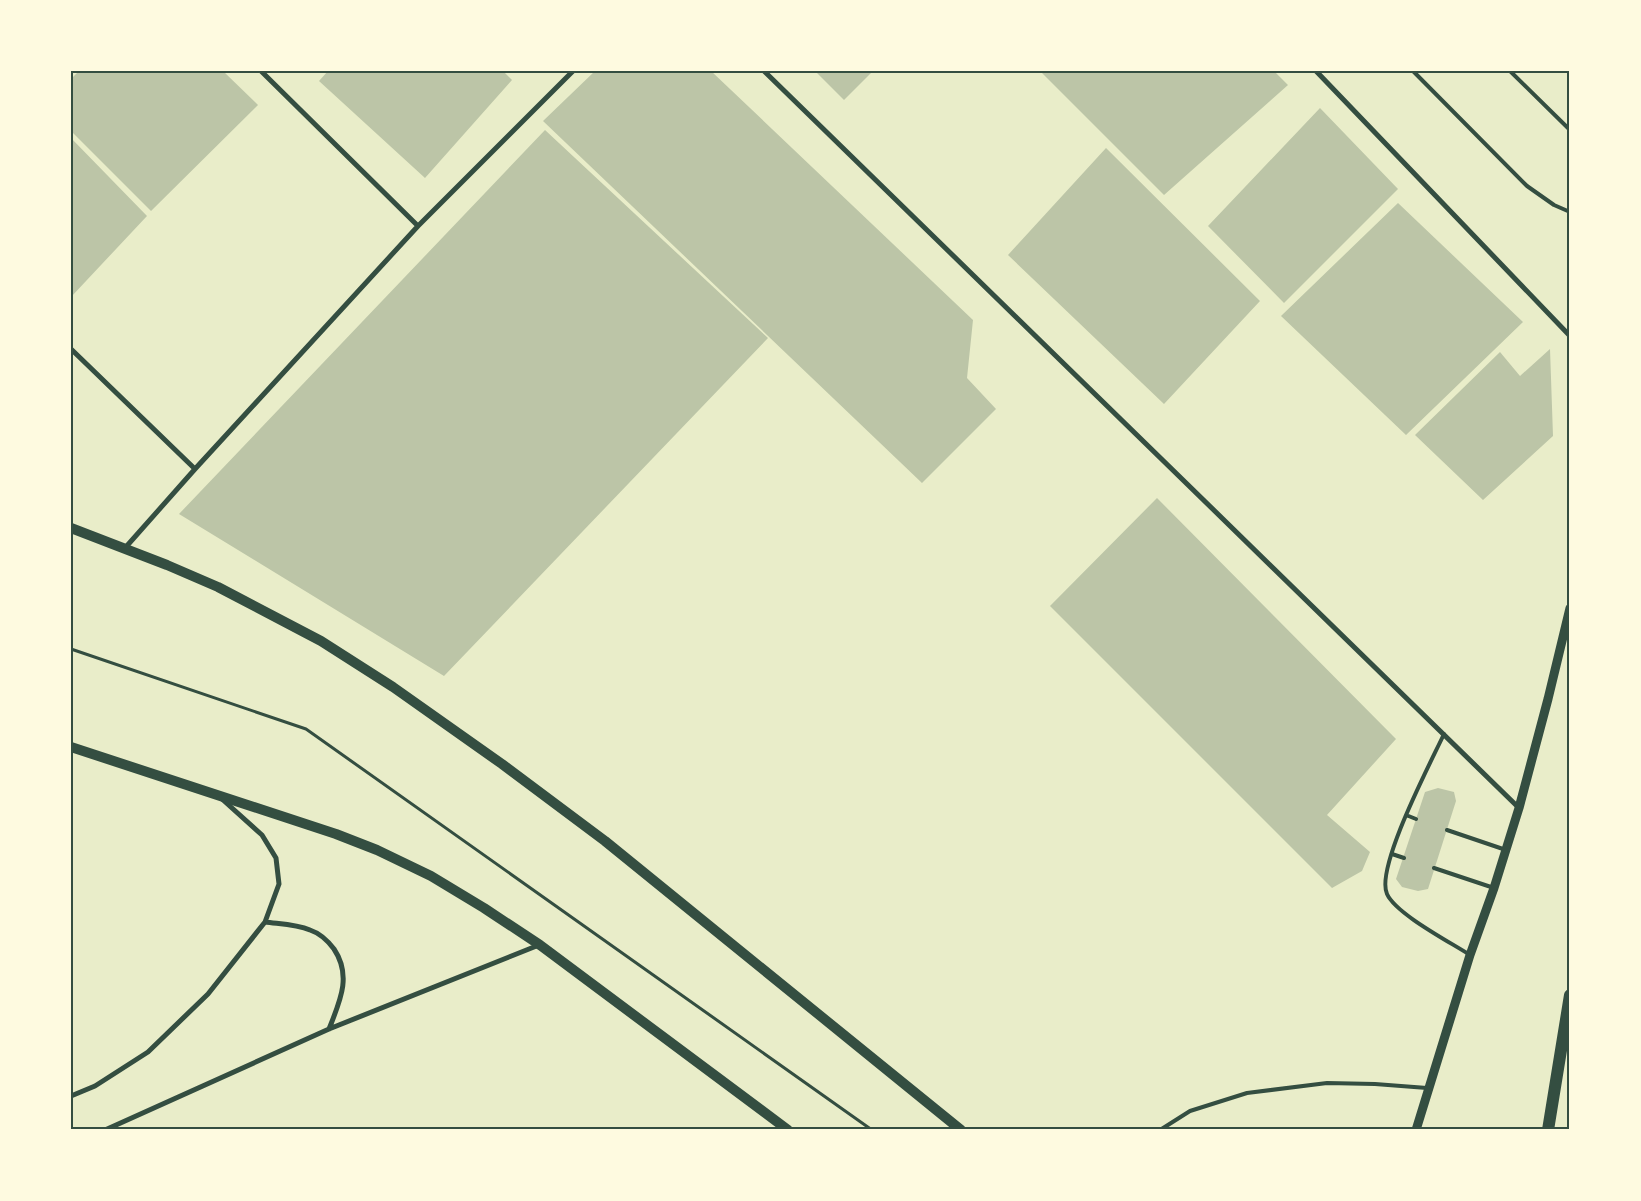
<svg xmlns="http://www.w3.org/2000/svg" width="1641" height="1201" font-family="'Public Sans',sans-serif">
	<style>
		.building { fill: #bcc5a7 }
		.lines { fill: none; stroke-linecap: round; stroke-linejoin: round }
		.path { stroke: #344e41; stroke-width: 3 }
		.service { stroke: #344e41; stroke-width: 4 }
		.minor { stroke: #344e41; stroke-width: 5 }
		.tertiary { stroke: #344e41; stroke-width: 9 }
		.secondary { stroke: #344e41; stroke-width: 10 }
		.primary { stroke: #344e41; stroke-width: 12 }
		.neatline { fill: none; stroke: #344e41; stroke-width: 2 }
	</style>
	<rect width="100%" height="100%" fill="#e9edc9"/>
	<path class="building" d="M79,71H223L258,105L151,211L71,131V79Z
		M328,71H503L512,80L425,178L319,81Z
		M595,71H711L973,320L967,378L996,409L922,483L543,121Z
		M815,71H873L844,100Z
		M1040,71H1274L1288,85L1164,195Z
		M1320,108L1398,189L1284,303L1208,226Z
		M545,130L768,338L444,676L179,514Z
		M71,138L147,216L71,297Z
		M1106,148L1260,301L1164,404L1008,255Z
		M1398,203L1523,322L1406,435L1281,316Z
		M1550,349L1553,436L1483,500L1415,435L1500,352L1520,376Z
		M1157,498L1396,739L1327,815L1370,852L1362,871L1332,888L1050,606Z
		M1438,788L1454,792L1456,801L1428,889L1418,891L1402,887L1396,879L1425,792Z"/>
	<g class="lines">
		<path class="path" d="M71,649L306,729L872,1130"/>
		<path class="service" d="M1413,71L1527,186L1554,205L1570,212
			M1510,71L1570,130
			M1444,734C1431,762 1375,868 1387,894C1396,914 1450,942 1470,955
			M1406,815L1416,819
			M1447,830L1506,850
			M1392,854L1404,858
			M1434,868L1494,888
			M1160,1130L1190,1111L1247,1093L1327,1083L1375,1084L1427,1088"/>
		<path class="minor" d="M261,71L418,226
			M764,71L1519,808
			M1316,71L1570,336
			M71,349L195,469
			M125,548L195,469L418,226L573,71
			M265,922C280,924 296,924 310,930C319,933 328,941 334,949C352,976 340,1001 329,1029
			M71,1096L95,1086L148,1052L208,994L265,922L279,884L276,858L262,835L222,799
			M105,1130L329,1029L539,945"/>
		<path class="tertiary" d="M1416,1130L1470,955L1494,888L1519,808L1548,699L1570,608"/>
		<path class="secondary" d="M71,528L167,565L218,587L321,641L393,687L502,764L605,841L961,1130
			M71,747L336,834L377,850L431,876L484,908L540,945L788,1130"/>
		<path class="primary" d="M1548,1130L1570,995"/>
	</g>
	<rect width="1641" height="1201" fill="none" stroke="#fefae0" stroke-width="145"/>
	<rect x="72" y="72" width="1496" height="1056" class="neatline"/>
</svg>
